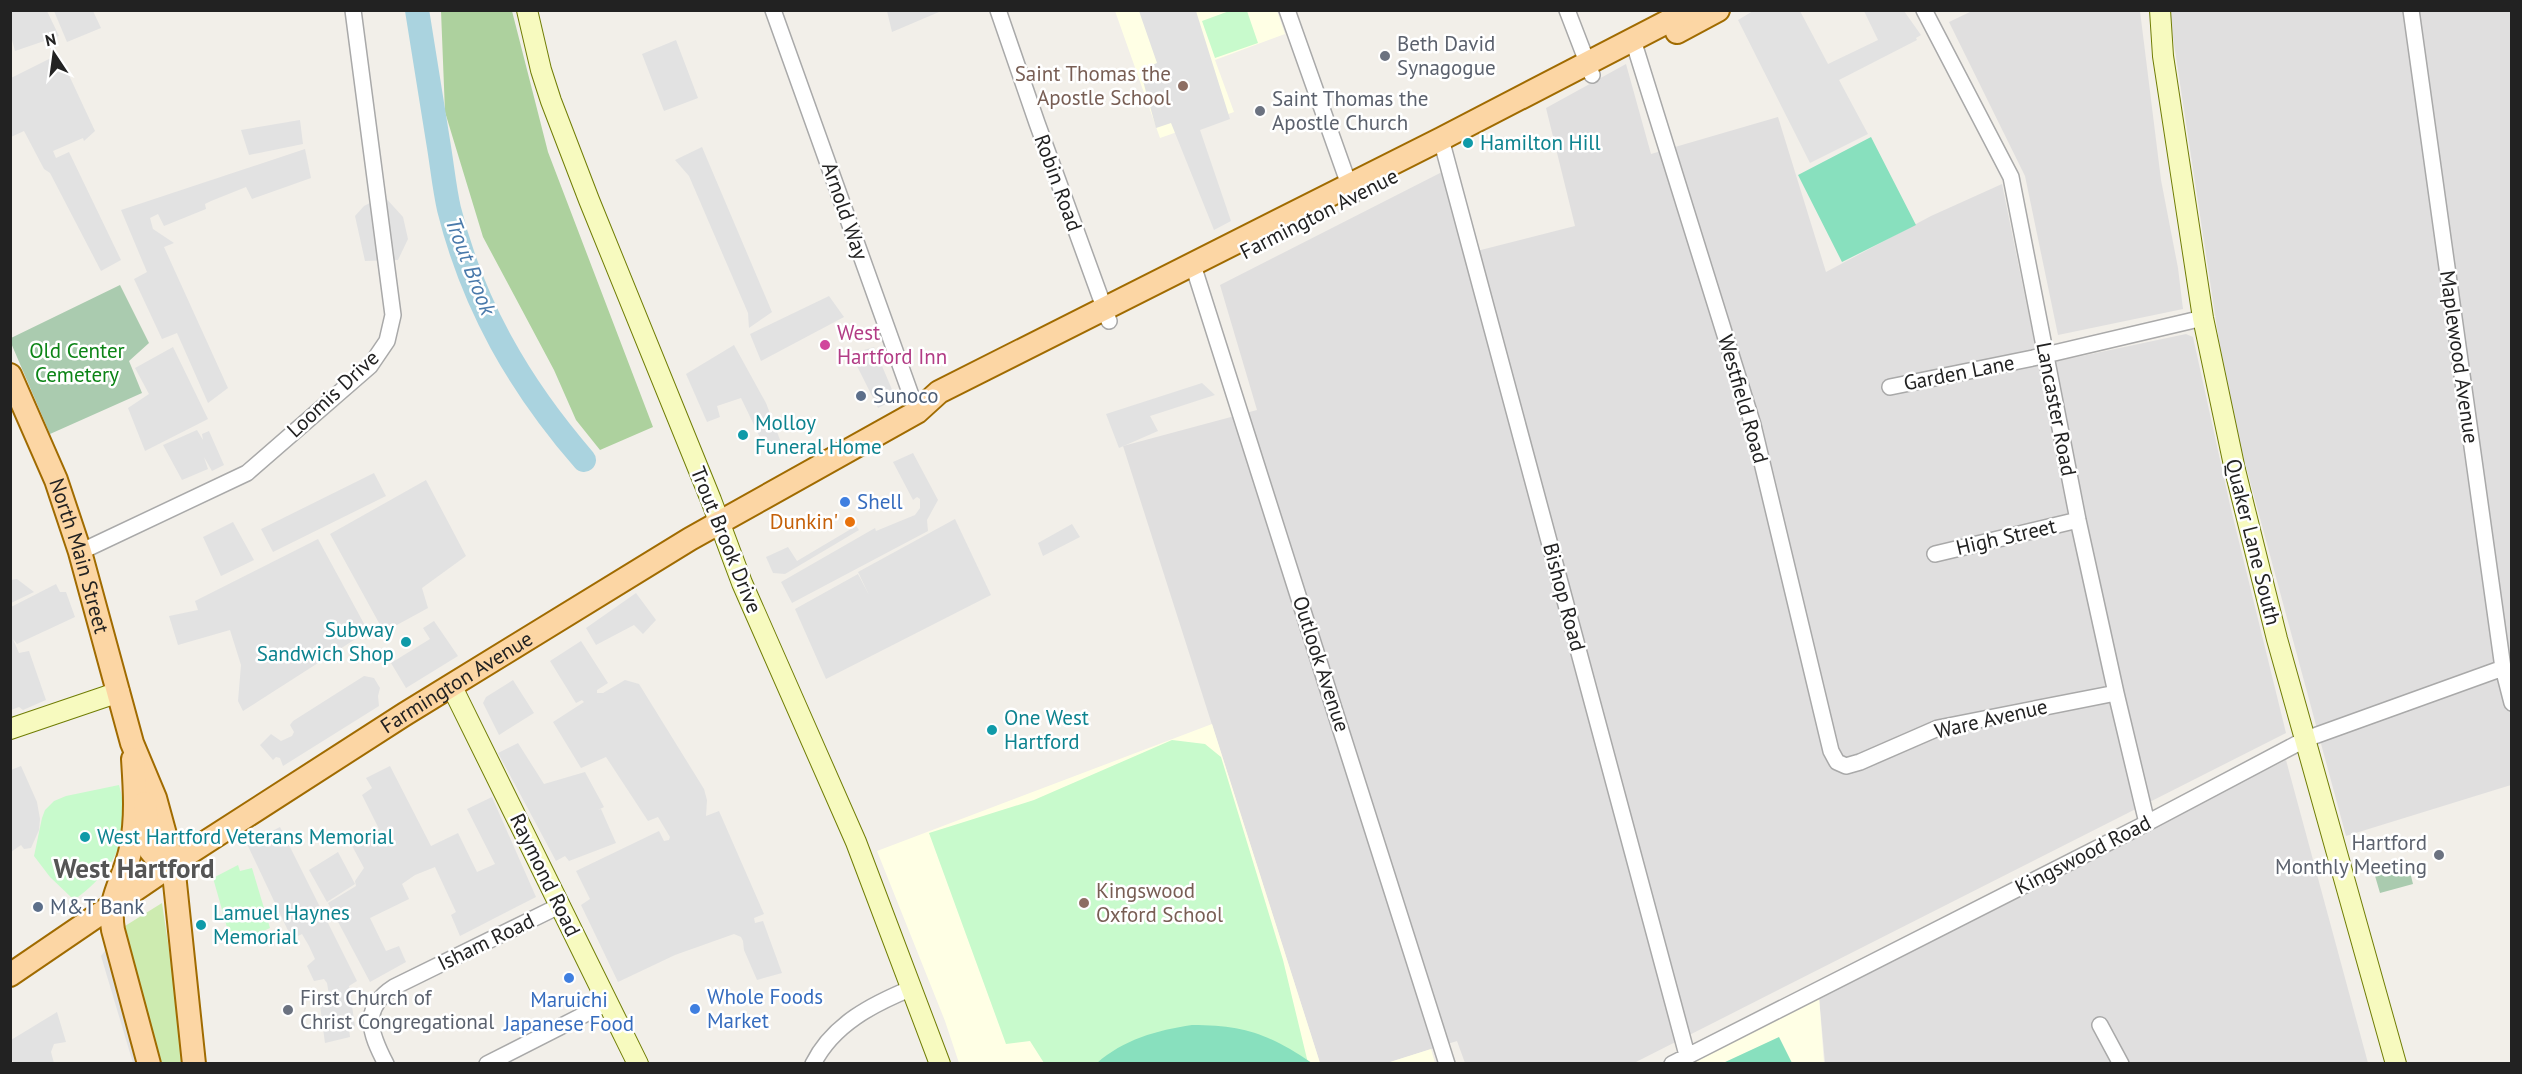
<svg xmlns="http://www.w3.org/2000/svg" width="2522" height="1074" font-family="'PT Sans',sans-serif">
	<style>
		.residential { fill: #e0dfdf }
		.education { fill: #ffffe5 }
		.grass { fill: #cdebb0 }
		.forest { fill: #add19e }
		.cemetery { fill: #aacbaf }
		.park { fill: #c8facc }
		.pitch { fill: #88e0be }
		.parking { fill: #e2e2e2 }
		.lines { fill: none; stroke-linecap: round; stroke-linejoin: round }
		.river { stroke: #aad3df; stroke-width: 24 }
		.street-casing { stroke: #a9a9a9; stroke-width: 18 }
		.secondary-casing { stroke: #707d05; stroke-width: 22 }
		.primary-casing { stroke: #a06b00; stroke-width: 26 }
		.street { stroke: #fff; stroke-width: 15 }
		.secondary { stroke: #f7fabf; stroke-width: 20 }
		.primary { stroke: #fcd6a4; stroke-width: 22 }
		.worship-dot { fill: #6b7280; stroke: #fff; stroke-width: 2 }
		.education-dot { fill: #8d6e63; stroke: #fff; stroke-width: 2 }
		.culture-dot { fill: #0f9aa8; stroke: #fff; stroke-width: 2 }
		.hotel-dot { fill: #d1479c; stroke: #fff; stroke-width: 2 }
		.service-dot { fill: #5c6f8a; stroke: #fff; stroke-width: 2 }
		.shop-dot { fill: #3f7fe0; stroke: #fff; stroke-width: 2 }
		.food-dot { fill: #e8710a; stroke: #fff; stroke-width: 2 }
		.labels { text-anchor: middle; stroke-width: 5; stroke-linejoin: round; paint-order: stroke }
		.worship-label { font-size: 21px; fill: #5b616d; stroke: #fff; text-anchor: start }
		.education-label { font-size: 21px; fill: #785e54; stroke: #fff; text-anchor: end }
		.culture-label { font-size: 21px; fill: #0d838f; stroke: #fff; text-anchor: start }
		.street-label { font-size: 21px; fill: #222; stroke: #fff }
		.hotel-label { font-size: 21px; fill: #b23c85; stroke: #fff; text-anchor: start }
		.park-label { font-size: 21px; fill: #0c8416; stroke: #fff }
		.service-label { font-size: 21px; fill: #4e5e75; stroke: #fff; text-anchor: start }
		.shop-label { font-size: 21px; fill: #366cbe; stroke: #fff; text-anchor: start }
		.food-label { font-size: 21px; fill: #c56008; stroke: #fff; text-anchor: end }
		.water-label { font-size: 22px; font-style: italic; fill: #4a7aab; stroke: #fff }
		.district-label { font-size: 27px; font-weight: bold; fill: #555; stroke: #fff }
	</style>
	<rect width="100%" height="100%" fill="#f2efe9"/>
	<path class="residential" d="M1972,11H2140L2161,180L2178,268L2183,309L2058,335L2025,176L1949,22Z
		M2169,11H2511V785L2346,836L2228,400Z
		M1626,64L1651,154L1778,117L1826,272L1931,216L2002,184L2039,365L2186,334L2193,337L2230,505L2286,733L1634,1063H1465L1457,1041L1387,1063H1320L1123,446L1257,410L1220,285L1442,172L1465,254L1575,226L1546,108Z
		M2286,760L2368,1063H1825L1819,997Z"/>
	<path class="education" d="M1115,11H1277L1285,34L1215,60L1234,112L1160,138Z
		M1212,724L1320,1063H959L945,1021L877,851Z
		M1819,997L1824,1063L1691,1064Z
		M1431,1049L1435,1063H1387Z"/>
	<path class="grass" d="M162,903L186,1063H158L124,934L125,926Z"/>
	<path class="forest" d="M441,11H512L548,152L653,427L600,450L576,420L554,370L483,237L445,112Z"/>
	<path class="cemetery" d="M120,285L149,343L129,361L142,393L50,434L11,343V338Z
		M2407,860L2413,884L2380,893L2373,869Z"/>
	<path class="park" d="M1232,10L1247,11L1258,43L1215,58L1202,21Z
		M1172,740L1205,744L1221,757L1283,960L1308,1063H1044L1030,1041L1006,1044L929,833L1034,800Z
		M119,785C134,836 114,871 74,900L50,877L34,856L42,818L45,810L54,801L66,796Z
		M238,865L240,871L252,868L270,928L232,945L213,878Z"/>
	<path class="pitch" d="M1871,137L1916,225L1842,262L1798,175Z
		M1192,1025C1244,1025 1269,1034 1312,1063H1097C1123,1040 1157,1030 1192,1025Z
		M1779,1037L1792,1063H1723Z"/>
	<path class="parking" d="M938,10L939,12L892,32L887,11Z
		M10,11H47L59,36L15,51L11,36Z
		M54,11H93L101,28L67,42Z
		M1139,11H1196L1230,119L1200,130L1231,221L1214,230L1171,123L1156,128L1140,70L1157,63Z
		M1753,11H1800L1828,64L1878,40L1864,11H1904L1921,35L1916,38L1917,40L1839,80L1868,134L1810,163L1738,20Z
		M676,40L698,98L664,111L642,54Z
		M60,56L95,131L84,141L83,138L53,151L56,158L69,152L121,260L101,271L50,173L44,169L24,131L11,137V78L49,59Z
		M300,120L303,144L249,155L241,130Z
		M702,147L772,312L749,328L748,313L689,176L675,160Z
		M305,149L311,178L252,199L246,187L211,201L205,204L206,209L164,226L158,214L150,218L153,229L174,243L164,247L228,388L208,403L177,333L162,339L134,279L147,272L121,210Z
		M384,196L403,217L408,239L398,260L365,261L355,216L364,206Z
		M829,296L844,317L761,361L750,334Z
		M734,345L766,403L785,453L767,452L741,398L717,406L720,417L707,422L686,374Z
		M173,347L208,419L145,451L128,408L149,394L135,368Z
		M874,347L896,399L878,408L851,354Z
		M1202,383L1215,395L1150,416L1158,431L1119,448L1106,414Z
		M197,430L203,440L202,434L209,431L224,465L212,471L204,457L208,469L182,480L163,445Z
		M913,453L938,500L927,520L928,531L792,603L781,582L875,528L876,531L915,515L920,508V499L917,497L913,500L893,462Z
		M374,473L386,496L273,552L261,529Z
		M426,480L466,556L422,588L428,608L384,632L330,534Z
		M955,519L991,595L826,679L795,609L858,574L869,595L858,572Z
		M233,522L254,560L221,576L203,537Z
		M1072,524L1080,537L1043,556L1038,543Z
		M856,526L859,530L785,574L773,573L766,557L788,547L797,561Z
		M318,539L368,631L243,711L238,701L241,665L230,630L178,645L169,616L198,610L195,601Z
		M17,579L34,592L11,603V580Z
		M56,584L60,592H66L75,617L17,644L13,639L19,653L29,651L46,700L23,710L19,707L11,710V607Z
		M636,593L656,620L643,634L634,625L596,645L586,628Z
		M434,621L458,656L406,688L391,663L430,639L423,628Z
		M581,641L608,683L597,690V693H603L625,680L639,684L704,789L707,800L706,816L719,811L764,914L754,918L755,923L763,921L782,973L757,980L744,950L743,941L741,937L734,934L675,955L618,982L581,905L590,899L576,871L659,831L664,841L669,840L670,837L658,817L648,821L606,757L581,768L553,722L584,702L582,700L576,703L550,661Z
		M364,676L374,678L380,688L378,696L379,706L283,766L280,758L276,757L273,760L260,745L271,734L281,741L292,736L294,732L290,725L293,721Z
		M513,680L534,713L499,735L483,703L486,697Z
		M518,743L544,784L585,772L604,807L598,810L601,809L616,843L569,861L565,856L556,861L498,753Z
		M21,766L37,802L40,819L39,830L31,848L24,849L21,845L11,852V770Z
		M390,766L431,846L458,833L477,872L495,864L467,809L492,797L536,897L460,936L451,915L456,912L435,867L415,875L402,884L409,899L370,918L386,951L399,946L406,962L370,982L328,903L356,886L355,881L364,868L351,844L379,829L362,795L372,788L366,778Z
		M280,827L357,981L349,986L355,1026L349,1029L350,1037L325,1043L319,998L329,995L327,983L324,979L314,981L307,966L315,959L309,946L302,934L292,939L247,844Z
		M338,852L355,884L327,902L309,870Z
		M108,947L145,1063H133L101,956Z
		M57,1012L66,1042L54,1044L51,1052L54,1063H14L11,1059V1040Z"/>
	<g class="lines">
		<path class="river" d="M417,10C424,54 431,98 438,141C442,164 444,187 449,209C473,305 519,385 584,460"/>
		<defs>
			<path id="street" d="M773,10L917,412
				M998,10L1037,123L1109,321
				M1287,10L1353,196
				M1567,10L1592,75
				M1924,10L2011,177L2078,520L2116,693L2147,823
				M2411,10L2503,668L2512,703
				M1633,40L1753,425L1831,751L1837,762L1846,766L1860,762L1938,728L2116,693
				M1441,139L1687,1055
				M1193,265L1447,1064
				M1890,387L2033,358L2203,318
				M80,552L247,473L370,366L387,341L393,315L353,10
				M1935,554L2078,520
				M2100,1025L2121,1064
				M386,1064C370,1033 360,1009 394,987L561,905
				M487,1064L607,1003
				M813,1064C833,1024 873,1004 912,988
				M1672,1064L2147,823L2306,739L2503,668"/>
			<path id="secondary" d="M527,10L541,70L551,101L589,200L711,500L742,583L856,842L940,1064
				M2160,10L2163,56L2203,318L2235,470L2277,639L2396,1064
				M452,687L638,1064
				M10,729L119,692"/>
			<g id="primary">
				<path d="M1677,32L1718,10"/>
				<path id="s1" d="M10,375L56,480L80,552L132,743L155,798L173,864L194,1064"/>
				<path d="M133,759C135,789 137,819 131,848C125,879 107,897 113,930L149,1064"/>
				<path d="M145,803L150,850L159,861L173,864"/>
				<path id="s2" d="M10,975L189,853L405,714L690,539L917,412L939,392L1441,139L1690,10"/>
			</g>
		</defs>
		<use href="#street" class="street-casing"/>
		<use href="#secondary" class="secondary-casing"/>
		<use href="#primary" class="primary-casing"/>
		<use href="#street" class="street"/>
		<use href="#secondary" class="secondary"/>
		<use href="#primary" class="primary"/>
	</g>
	<g class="worship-dot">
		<circle cx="1385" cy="56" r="6"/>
		<circle cx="1260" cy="111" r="6"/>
		<circle cx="2439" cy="855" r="6"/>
		<circle cx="288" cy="1010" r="6"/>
	</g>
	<g class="education-dot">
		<circle cx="1183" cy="86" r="6"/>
		<circle cx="1084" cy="903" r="6"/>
	</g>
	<g class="culture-dot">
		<circle cx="1468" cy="143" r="6"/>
		<circle cx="743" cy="435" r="6"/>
		<circle cx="406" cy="642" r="6"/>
		<circle cx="992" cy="730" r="6"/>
		<circle cx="85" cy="837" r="6"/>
		<circle cx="201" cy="925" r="6"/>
	</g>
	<circle class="hotel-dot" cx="825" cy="345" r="6"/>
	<g class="service-dot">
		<circle cx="861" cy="396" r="6"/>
		<circle cx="38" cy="907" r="6"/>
	</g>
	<g class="shop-dot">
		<circle cx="845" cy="502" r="6"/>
		<circle cx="569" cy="978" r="6"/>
		<circle cx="695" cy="1009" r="6"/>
	</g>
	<circle class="food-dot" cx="850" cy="522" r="6"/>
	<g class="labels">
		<g class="worship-label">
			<text x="1397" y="51">Beth David<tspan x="1397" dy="24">Synagogue</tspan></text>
			<text x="1272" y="106">Saint Thomas the<tspan x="1272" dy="24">Apostle Church</tspan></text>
			<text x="2427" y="850" text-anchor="end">Hartford<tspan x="2427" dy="24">Monthly Meeting</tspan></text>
			<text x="300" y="1005">First Church of<tspan x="300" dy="24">Christ Congregational</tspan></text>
		</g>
		<g class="education-label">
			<text x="1171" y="81">Saint Thomas the<tspan x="1171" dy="24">Apostle School</tspan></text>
			<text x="1096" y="898" text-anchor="start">Kingswood<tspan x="1096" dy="24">Oxford School</tspan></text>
		</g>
		<g class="culture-label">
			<text x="1480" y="150">Hamilton Hill</text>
			<text x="755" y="430">Molloy<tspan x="755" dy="24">Funeral Home</tspan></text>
			<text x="394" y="637" text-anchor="end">Subway<tspan x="394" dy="24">Sandwich Shop</tspan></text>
			<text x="1004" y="725">One West<tspan x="1004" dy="24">Hartford</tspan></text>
			<text x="97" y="844">West Hartford Veterans Memorial</text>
			<text x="213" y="920">Lamuel Haynes<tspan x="213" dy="24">Memorial</tspan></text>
		</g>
		<g class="street-label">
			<text transform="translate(1058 183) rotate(70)" y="7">Robin Road</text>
			<text transform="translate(845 211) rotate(71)" y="7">Arnold Way</text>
			<text transform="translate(1319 214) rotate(-27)" y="7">Farmington Avenue</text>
			<text transform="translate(2459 357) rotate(82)" y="7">Maplewood Avenue</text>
			<text transform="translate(1959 373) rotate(-11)" y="7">Garden Lane</text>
			<text transform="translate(333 394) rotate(-43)" y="7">Loomis Drive</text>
			<text transform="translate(1743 399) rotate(74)" y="7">Westfield Road</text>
			<text transform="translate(2056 409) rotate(79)" y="7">Lancaster Road</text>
			<text transform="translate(2006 537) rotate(-13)" y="7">High Street</text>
			<text transform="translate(726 540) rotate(68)" y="7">Trout Brook Drive</text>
			<text transform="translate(2253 542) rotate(76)" y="7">Quaker Lane South</text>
			<text dy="7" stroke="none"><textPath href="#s1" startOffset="194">North Main Street</textPath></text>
			<text transform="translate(1564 597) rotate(75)" y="7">Bishop Road</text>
			<text transform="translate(1321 664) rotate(72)" y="7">Outlook Avenue</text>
			<text dy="7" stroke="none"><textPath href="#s2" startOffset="534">Farmington Avenue</textPath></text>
			<text transform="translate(1991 719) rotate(-13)" y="7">Ware Avenue</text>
			<text transform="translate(2083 855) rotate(-27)" y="7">Kingswood Road</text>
			<text transform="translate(545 875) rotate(64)" y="7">Raymond Road</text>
			<text transform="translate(486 942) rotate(-26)" y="7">Isham Road</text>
		</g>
		<g class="hotel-label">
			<text x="837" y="340">West<tspan x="837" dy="24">Hartford Inn</tspan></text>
		</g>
		<g class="park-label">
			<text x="77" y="358">Old Center<tspan x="77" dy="24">Cemetery</tspan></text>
		</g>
		<g class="service-label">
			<text x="873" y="403">Sunoco</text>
			<text x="50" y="914">M&amp;T Bank</text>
		</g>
		<g class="shop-label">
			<text x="857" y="509">Shell</text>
			<text x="707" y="1004">Whole Foods<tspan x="707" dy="24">Market</tspan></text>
			<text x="569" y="1007" text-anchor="middle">Maruichi<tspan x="569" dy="24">Japanese Food</tspan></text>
		</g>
		<g class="food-label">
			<text x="838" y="529">Dunkin'</text>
		</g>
		<g class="water-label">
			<text transform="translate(471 266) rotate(69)" y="8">Trout Brook</text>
		</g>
		<g class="district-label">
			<text x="134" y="878">West Hartford</text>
		</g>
	</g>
	<rect width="2522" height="1074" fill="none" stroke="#222222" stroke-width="24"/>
	<g transform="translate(54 54) rotate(347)" stroke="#ffffff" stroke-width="4.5" paint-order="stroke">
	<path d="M0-4.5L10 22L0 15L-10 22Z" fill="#222222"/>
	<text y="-9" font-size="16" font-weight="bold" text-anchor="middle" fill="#222222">N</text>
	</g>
</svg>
